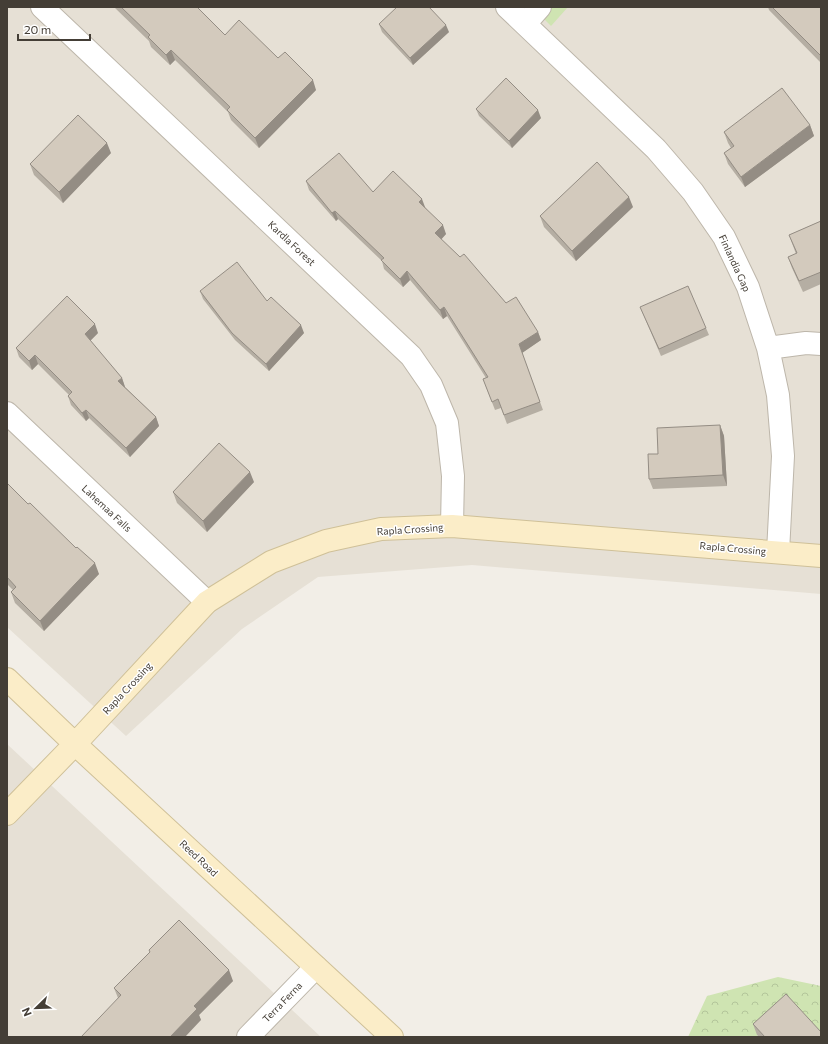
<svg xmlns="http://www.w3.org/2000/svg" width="828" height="1044" font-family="Commissioner,sans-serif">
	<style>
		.residential { fill: #e6e0d5 }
		.green { fill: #cfe4b2 }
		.forest { fill: url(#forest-crowns) }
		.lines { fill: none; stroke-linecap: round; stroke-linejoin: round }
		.street-casing { stroke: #bdb6aa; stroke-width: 24 }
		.secondary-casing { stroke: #cfc098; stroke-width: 24 }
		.street { stroke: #fff; stroke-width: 22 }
		.secondary { stroke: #fbedc8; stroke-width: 22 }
		.wall { fill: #b5aea3 }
		.shaded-wall { fill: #948d84 }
		.building { fill: #d3cabd; stroke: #948d84 }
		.labels { text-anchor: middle; stroke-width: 3; stroke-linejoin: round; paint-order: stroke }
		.street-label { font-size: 10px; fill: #443e36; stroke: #fff }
	</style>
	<defs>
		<pattern id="forest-crowns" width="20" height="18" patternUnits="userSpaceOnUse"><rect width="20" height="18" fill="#cfe4b2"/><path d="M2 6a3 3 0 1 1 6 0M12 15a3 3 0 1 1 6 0" fill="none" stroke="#b3c59a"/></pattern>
	</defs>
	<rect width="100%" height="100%" fill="#f2eee7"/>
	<path class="residential" d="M7,7H821V594L472,565L318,577L242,629L126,736L7,627Z
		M7,744L321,1037H7Z"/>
	<path class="green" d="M532,7H568L551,26Z"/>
	<path class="forest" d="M778,977L821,986V1037L757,1035L759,1037H688L707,996Z"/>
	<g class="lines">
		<defs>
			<path id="street" d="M42,7L411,356L431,385L447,423L453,476L452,526
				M507,7L656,149L693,192L724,237L748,287L768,348L778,395L783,456L778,552
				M525,24L540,7
				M768,348L806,343L821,344
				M7,413L207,602
				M248,1037L316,967"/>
			<path id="secondary" d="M7,679L75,744L392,1037
				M7,814L75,744L207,602L271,562L326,541L381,529L452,526L821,556"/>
		</defs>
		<use href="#street" class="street-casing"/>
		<use href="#secondary" class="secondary-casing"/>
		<use href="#street" class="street"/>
		<use href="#secondary" class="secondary"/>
	</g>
	<path class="wall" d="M114,7H197L225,35L278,58L316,90L259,148L231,120L228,112L175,60L170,65L151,47L149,41Z
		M768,7H821V63L769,10Z
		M379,24L449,32L413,65L382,32Z
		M476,109L541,118L512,148L479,116Z
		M810,125L814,136L745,187L728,164L724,153L731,148L728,143L724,132Z
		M111,153L63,203L34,175L30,164Z
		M306,181L373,192L425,207L446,234L441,239L506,303L538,332L541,340L522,353L543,410L507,424L501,408L495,410L483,379L486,378L447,316L443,319L410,280L403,287L384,269L382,261L338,219L336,221L309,190Z
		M633,207L576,261L544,227L540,216Z
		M821,221V284L803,292L792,268L788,257L796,254L789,235Z
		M200,291L267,301L304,333L269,371L235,340L203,299Z
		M640,307L706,328L709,335L661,356Z
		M98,333L90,341L122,378L125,387L156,417L159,426L130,457L89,418L86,421L71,405L68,396L69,395L38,364L32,370L19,357L16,348Z
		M720,425L724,436L727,486L653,489L649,479Z
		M254,482L207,532L177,503L173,492Z
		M7,483L99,574L44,631L15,603L11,592L13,590L7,584Z
		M149,950L233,981L199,1015L201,1020L118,998L114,988L150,952Z
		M753,1024L821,1037H759L757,1035Z"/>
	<path class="shaded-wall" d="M446,25L449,32L413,65L410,58Z
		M171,50L175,60L170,65L166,55Z
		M313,80L316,90L259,148L255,138Z
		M538,110L541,118L512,148L509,141Z
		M810,125L814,136L745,187L741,177Z
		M107,143L111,153L63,203L59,192Z
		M629,197L633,207L576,261L572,251Z
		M422,199L425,207L422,211L419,202Z
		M335,211L338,219L336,221L332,213Z
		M443,225L446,234L439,242L435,233Z
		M407,271L410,280L403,287L400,279Z
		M444,307L447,316L443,319L440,310Z
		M95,324L98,333L88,343L85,334Z
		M301,325L304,333L269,371L266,364Z
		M538,332L541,340L522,353L519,344Z
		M35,355L38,364L32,370L29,361Z
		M122,378L125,387L122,390L118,381Z
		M86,410L89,418L86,421L82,413Z
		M156,417L159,426L130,457L126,448Z
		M720,425L724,436L727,486L723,475Z
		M250,472L254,482L207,532L203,521Z
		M95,563L99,574L44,631L40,621Z
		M229,970L233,981L199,1015L201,1020L185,1037H170L194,1006Z"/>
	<path class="building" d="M121,7H197L225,35L239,20L278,58L285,52L313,80L255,138L227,110L230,107L171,50L166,55L148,37L150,35Z
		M397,7H429L446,25L410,58L379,24Z
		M772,7H821V56Z
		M506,78L538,110L509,141L476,109Z
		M782,88L810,125L741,177L724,153L734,146L724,132Z
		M78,115L107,143L59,192L30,164Z
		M339,153L373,192L393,171L422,199L419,202L443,225L435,233L460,257L464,254L506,303L516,297L538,332L519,344L540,402L504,415L498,399L492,402L483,379L488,377L444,307L440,310L407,271L400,279L381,260L384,258L335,211L332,213L306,181Z
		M597,162L629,197L572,251L540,216Z
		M821,221V272L799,281L788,257L797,253L789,235Z
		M237,262L267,301L271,297L301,325L266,364L232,333L200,291Z
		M688,286L706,328L659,349L640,307Z
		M67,296L95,324L85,334L122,378L118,381L156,417L126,448L86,410L82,413L68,396L72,392L35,355L29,361L16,348Z
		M720,425L723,475L649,479L648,454H658L657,428Z
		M219,443L250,472L203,521L173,492Z
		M7,483L28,504L30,503L76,548L77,547L95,563L40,621L11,592L16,587L7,577Z
		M179,920L229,970L194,1006L197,1009L170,1037H81L121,995L114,988L150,952L149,950Z
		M786,994L821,1032V1037H765L753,1024Z"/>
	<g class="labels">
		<g class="street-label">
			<text transform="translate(292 243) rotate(43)" y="4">Kardla Forest</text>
			<text transform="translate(735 263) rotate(65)" y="4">Finlandia Gap</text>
			<text transform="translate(107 508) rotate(43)" y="4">Lahemaa Falls</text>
			<text transform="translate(410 529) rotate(-4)" y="4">Rapla Crossing</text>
			<text transform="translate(733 548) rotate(5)" y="4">Rapla Crossing</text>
			<text transform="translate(127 688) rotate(-47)" y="4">Rapla Crossing</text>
			<text transform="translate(199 858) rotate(43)" y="4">Reed Road</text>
			<text transform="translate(282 1002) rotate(-46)" y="4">Terra Ferna</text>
		</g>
	</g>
	<rect width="828" height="1044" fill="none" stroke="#443e36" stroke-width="16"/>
	<g transform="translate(36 1008) rotate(247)" stroke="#ffffff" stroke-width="3" paint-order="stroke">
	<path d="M0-3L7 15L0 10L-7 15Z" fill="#443e36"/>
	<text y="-6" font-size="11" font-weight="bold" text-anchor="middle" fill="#443e36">N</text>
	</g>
	<path d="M18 34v6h72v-6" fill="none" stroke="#443e36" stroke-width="2"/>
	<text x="24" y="34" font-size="12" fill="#443e36" stroke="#ffffff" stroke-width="3" paint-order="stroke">20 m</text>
</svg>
